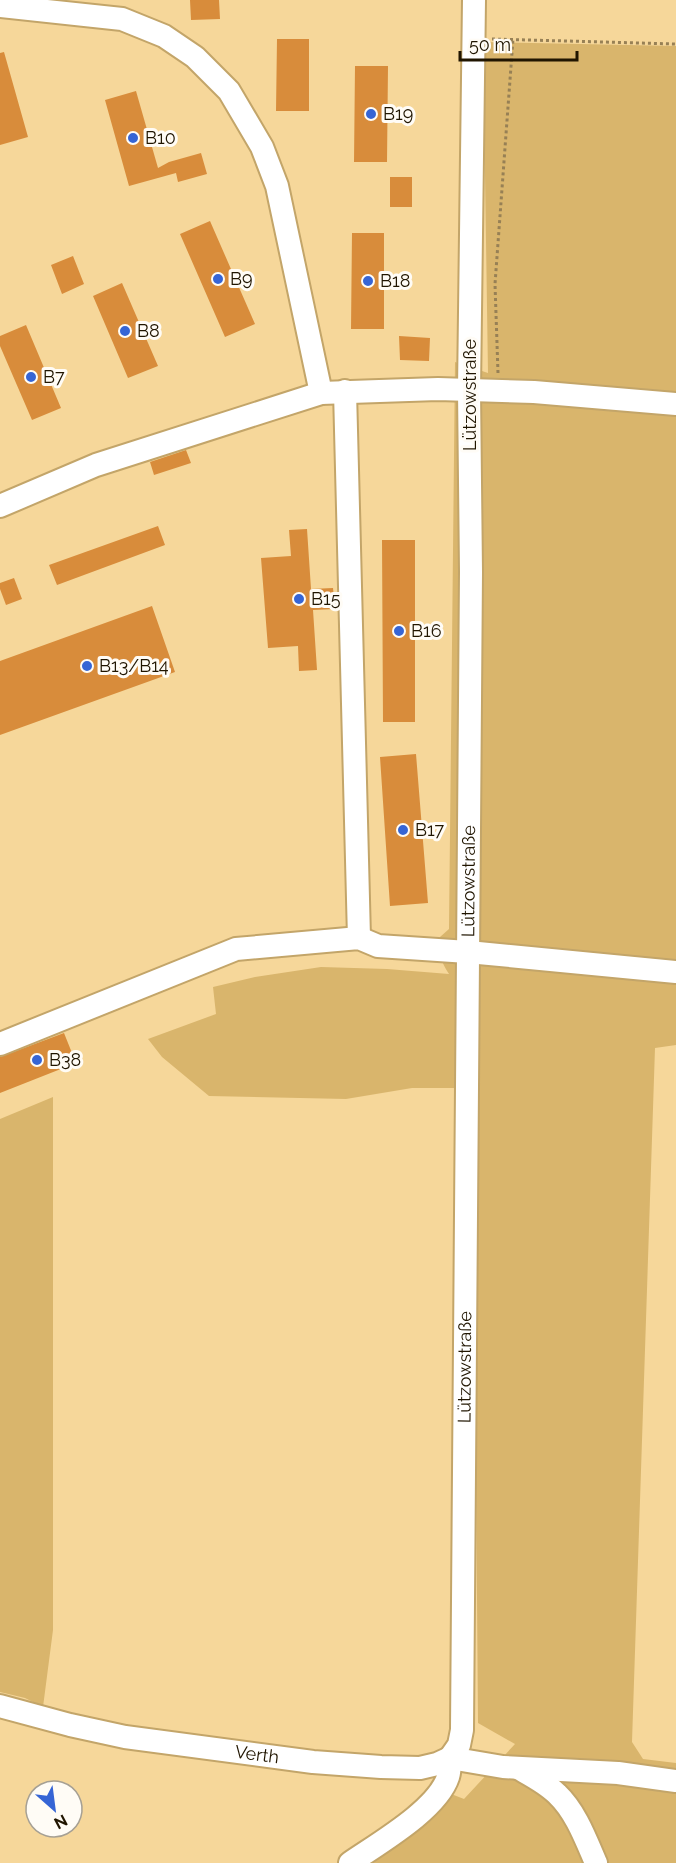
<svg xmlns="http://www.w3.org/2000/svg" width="676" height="1863" font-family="Raleway,sans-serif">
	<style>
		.green { fill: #d9b56c }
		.building { fill: #d88c3b }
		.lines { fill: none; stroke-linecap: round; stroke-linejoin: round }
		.minor-casing { stroke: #c3a569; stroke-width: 26 }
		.path { stroke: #978055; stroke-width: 3; stroke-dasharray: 3 3; stroke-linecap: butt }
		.minor { stroke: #fff; stroke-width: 22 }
		.poi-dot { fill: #3665d5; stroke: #fffcf6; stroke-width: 2 }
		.labels { text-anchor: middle; stroke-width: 6; stroke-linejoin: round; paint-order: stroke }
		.poi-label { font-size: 18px; fill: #201500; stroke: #fffcf6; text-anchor: start }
		.street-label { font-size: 18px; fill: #201500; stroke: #fffcf6 }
	</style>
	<rect width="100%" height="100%" fill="#f6d79a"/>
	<path class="green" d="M483,42L676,46V1045L655,1048L632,1742L643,1759L676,1763V1863H350L441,1790L464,1799L515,1744L478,1723L473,1088H412L346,1099L209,1096L162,1057L148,1039L216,1014L213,987L255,977L321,967L387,969L449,974C439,958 440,955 440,937L449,929L455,362L488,373Z
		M53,1097V1630L43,1707L25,1698L0,1692V1119Z"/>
	<path class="building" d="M190,0H219L220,19L191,20Z
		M277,39H309V111H276Z
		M4,52L28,137L0,145V53Z
		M355,66H388L387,162H354Z
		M136,91L158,168L169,162L201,153L207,174L178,182L176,173L129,186L105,100Z
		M390,177H412V207H390Z
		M210,221L255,324L225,337L180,234Z
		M352,233H384V329H351Z
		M73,256L84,284L62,294L51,265Z
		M122,283L158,366L128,378L93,296Z
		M26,325L61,408L32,420L0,346V336Z
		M399,336L430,338L429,361L400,360Z
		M186,450L191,463L154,475L150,462Z
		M158,526L165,545L57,585L49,565Z
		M307,529L311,589L333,588L335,609L313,610L317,670L299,671L298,646L268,648L261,558L291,556L289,530Z
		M382,540H415V722H383Z
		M14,578L22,599L6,605L0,589V583Z
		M152,606L175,672L0,735V661Z
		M416,754L428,903L390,906L380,757Z
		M64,1033L76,1063L0,1093V1057Z"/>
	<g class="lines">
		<defs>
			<g id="minor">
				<path d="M0,6L122,19L164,36L195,57L229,91L262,147L277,186L321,393"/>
				<path d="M345,391L359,938"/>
				<path d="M0,506L96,465L321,393L438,389L534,392L676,404"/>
				<path d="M0,1044L236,949L359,938L378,946L468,952L676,972"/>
				<path id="s1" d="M0,1706L70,1725L125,1737L313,1762L381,1767L420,1768L437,1764L450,1758L503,1767L618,1773L676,1781"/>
				<path id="s2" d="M450,1758L459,1745L462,1730L471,572L469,390L474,0"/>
				<path d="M518,1768C532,1776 546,1783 557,1794C576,1812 586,1840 596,1863"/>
				<path d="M350,1863C379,1843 437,1810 448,1777C450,1771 450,1764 450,1758"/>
			</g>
		</defs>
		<use href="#minor" class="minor-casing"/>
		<path class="path" d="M492,39L676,44
			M498,373L495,284L513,39"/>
		<use href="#minor" class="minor"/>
	</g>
	<g class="poi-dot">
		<circle cx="371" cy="114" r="6"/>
		<circle cx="133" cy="138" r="6"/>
		<circle cx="218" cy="279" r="6"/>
		<circle cx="368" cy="281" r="6"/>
		<circle cx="125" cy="331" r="6"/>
		<circle cx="31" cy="377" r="6"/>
		<circle cx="299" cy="599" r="6"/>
		<circle cx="399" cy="631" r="6"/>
		<circle cx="87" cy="666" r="6"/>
		<circle cx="403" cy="830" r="6"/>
		<circle cx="37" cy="1060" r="6"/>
	</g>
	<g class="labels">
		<g class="poi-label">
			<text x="383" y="120">B19</text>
			<text x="145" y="144">B10</text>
			<text x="230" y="285">B9</text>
			<text x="380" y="287">B18</text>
			<text x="137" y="337">B8</text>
			<text x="43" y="383">B7</text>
			<text x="311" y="605">B15</text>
			<text x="411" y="637">B16</text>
			<text x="99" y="672">B13/B14</text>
			<text x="415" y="836">B17</text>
			<text x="49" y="1066">B38</text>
		</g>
		<g class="street-label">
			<text transform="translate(470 395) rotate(-90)" y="6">Lützowstraße</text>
			<text dy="6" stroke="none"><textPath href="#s2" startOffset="880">Lützowstraße</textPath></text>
			<text dy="6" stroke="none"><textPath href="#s2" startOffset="394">Lützowstraße</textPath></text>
			<text dy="6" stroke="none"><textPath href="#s1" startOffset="262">Verth</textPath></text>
		</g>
	</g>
	<g transform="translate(54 1809) rotate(152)"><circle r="28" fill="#fffcf6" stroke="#a6a094" stroke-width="1.5"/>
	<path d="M0-4.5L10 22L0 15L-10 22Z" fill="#3665d5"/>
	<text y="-9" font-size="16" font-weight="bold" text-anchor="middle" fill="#201500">N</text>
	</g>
	<path d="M460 51v9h117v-9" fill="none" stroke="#201500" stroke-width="3"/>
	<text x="469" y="51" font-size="18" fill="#201500" stroke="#fffcf6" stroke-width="4.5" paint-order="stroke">50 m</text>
</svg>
